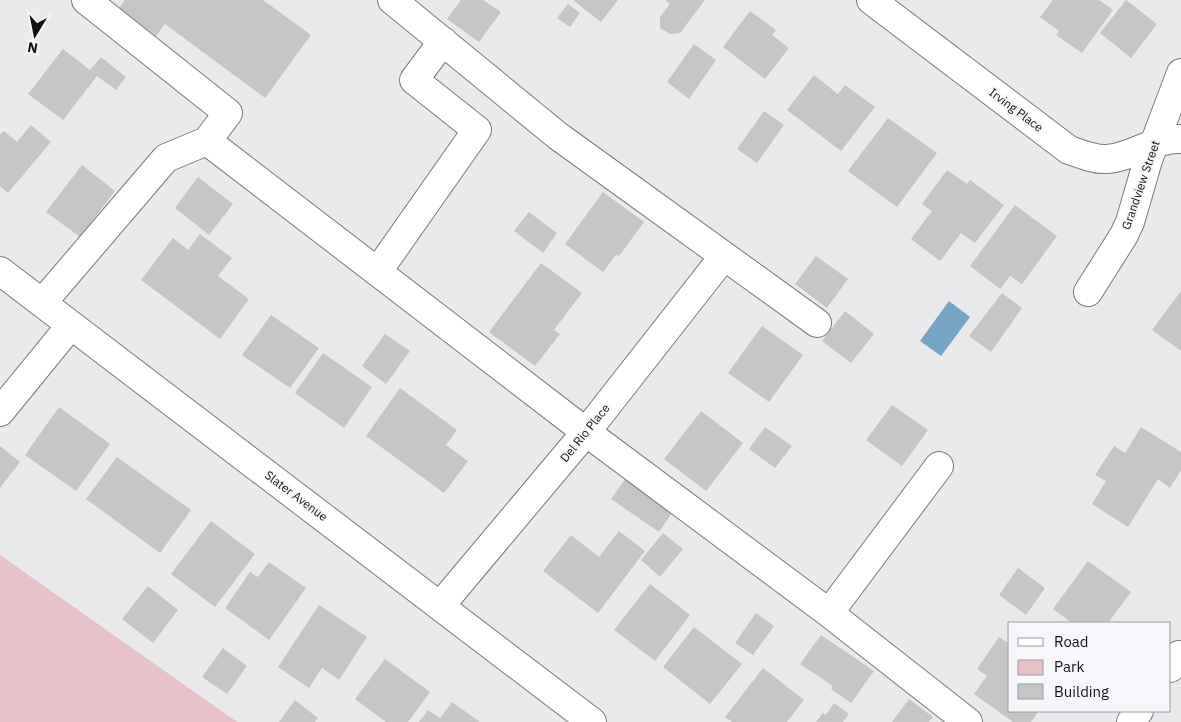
<svg xmlns="http://www.w3.org/2000/svg" width="1181" height="722" font-family="'IBM Plex Sans',sans-serif">
	<style>
		.green { fill: #e7c0c8 }
		.water { fill: #74a5c6 }
		.building { fill: #c7c4c6 }
		.lines { fill: none; stroke-linecap: round; stroke-linejoin: round }
		.minor-casing { stroke: #7a797c; stroke-width: 30 }
		.minor { stroke: #fff; stroke-width: 28 }
		.labels { text-anchor: middle; stroke-width: 4; stroke-linejoin: round; paint-order: stroke }
		.street-label { font-size: 12px; fill: #131213; stroke: #f7f6fa }
	</style>
	<rect width="100%" height="100%" fill="#eae9ec"/>
	<path class="green" d="M0,555L237,722H0Z"/>
	<path class="water" d="M949,301L970,317L941,356L920,341Z"/>
	<path class="building" d="M125,0H263L311,35L265,98L165,24L156,36L119,8Z
		M461,0H483L501,12L479,42L447,19Z
		M573,0H618L601,22Z
		M665,0H705L680,33L670,34L660,28V17L670,4Z
		M1053,0H1099L1113,10L1082,53L1056,35L1059,31L1040,17Z
		M1126,0L1157,24L1131,58L1100,33Z
		M568,4L580,13L570,27L557,18Z
		M750,11L776,30L772,35L789,48L765,79L723,47Z
		M694,44L716,60L689,99L667,82Z
		M63,49L90,70L101,57L126,77L116,90L97,76L63,120L28,94Z
		M814,75L838,94L845,85L875,107L841,151L787,110Z
		M764,111L784,125L757,163L737,149Z
		M888,118L937,153L897,207L848,171Z
		M31,125L51,142L8,193L0,186V135L4,131L17,142Z
		M82,165L115,191L80,237L46,212Z
		M947,170L967,184L970,180L1004,205L975,243L961,233L940,261L911,239L932,211L922,204Z
		M198,177L233,204L209,235L175,208Z
		M603,192L644,222L619,256L616,255L603,272L565,244Z
		M1015,205L1057,236L1022,284L1010,276L1000,289L970,266Z
		M529,212L557,233L543,253L514,231Z
		M200,234L232,258L218,276L249,299L220,339L141,280L173,238L188,250Z
		M816,256L848,279L827,308L795,284Z
		M541,263L582,293L554,330L560,334L535,366L489,332Z
		M1181,291V351L1152,330Z
		M1002,293L1022,308L991,352L969,336Z
		M845,311L874,334L851,363L822,341Z
		M271,315L319,348L290,388L242,355Z
		M762,326L803,355L769,402L728,373Z
		M385,334L410,351L386,384L362,366Z
		M323,353L372,387L344,428L295,393Z
		M400,388L457,430L446,445L468,461L444,493L366,436Z
		M892,405L928,430L902,466L866,440Z
		M59,407L110,444L76,491L25,455Z
		M701,411L743,443L706,491L664,459Z
		M765,427L792,446L775,468L749,449Z
		M1141,427L1181,452V470L1170,488L1158,479L1128,527L1092,504L1106,481L1095,475L1114,446L1125,453Z
		M0,446L20,462L0,488Z
		M117,457L191,510L160,553L86,499Z
		M626,478L674,510L659,532L611,499Z
		M211,521L255,554L215,607L171,574Z
		M619,531L645,551L598,613L543,571L571,535L599,557Z
		M663,533L683,549L660,577L641,560Z
		M1088,561L1131,592L1108,623L1101,622L1100,623H1072L1053,609Z
		M269,562L306,588L269,640L225,608L250,572L258,577Z
		M1018,568L1045,588L1026,615L999,595Z
		M650,584L690,615L655,661L614,630Z
		M148,586L178,610L153,643L122,619Z
		M319,605L367,637L339,680L322,668L309,688L278,667Z
		M756,613L774,626L753,655L735,643Z
		M694,627L742,664L710,704L663,667Z
		M821,635L874,671L851,703L831,689L833,686L800,664Z
		M999,637L1010,644V711H1039L1031,722H1013L974,694L987,676L977,669Z
		M223,648L247,666L227,694L202,677Z
		M385,659L430,692L408,722H386L355,699Z
		M763,668L804,700L787,722H732L725,717Z
		M909,699L933,717L929,722H892Z
		M295,700L318,718L315,722H279Z
		M452,702L480,722H419L428,710L440,718Z
		M834,703L849,714L843,722H816L823,713L826,715Z"/>
	<g class="lines">
		<defs>
			<path id="minor" d="M86,0L228,113L207,141L586,432L829,613L968,722
				M392,0L558,136L817,323
				M871,0L1069,150C1081,154 1094,160 1107,159C1133,157 1154,138 1181,139
				M0,271L592,722
				M378,271L477,130L414,80L443,41
				M1088,292L1124,235L1130,222L1148,160L1181,73
				M42,303L166,158L207,141
				M0,412L71,325
				M440,606L586,432L724,256
				M829,613L939,466
				M1170,668L1179,655
				M1131,722L1139,711"/>
		</defs>
		<use href="#minor" class="minor-casing"/>
		<use href="#minor" class="minor"/>
	</g>
	<g class="labels">
		<g class="street-label">
			<text transform="translate(1016 110) rotate(37)" y="4">Irving Place</text>
			<text transform="translate(1141 185) rotate(-71)" y="4">Grandview Street</text>
			<text transform="translate(585 433) rotate(-51)" y="4">Del Rio Place</text>
			<text transform="translate(296 496) rotate(37)" y="4">Slater Avenue</text>
		</g>
	</g>
	<rect x="1008" y="622" width="162" height="90" fill="#f7f6fa" stroke="#9c9b9e"/>
	<rect x="1018" y="638" width="25" height="8" fill="#ffffff" stroke="#9c9b9e"/>
	<text x="1054" y="647" font-size="15" fill="#131213">Road</text>
	<rect x="1018" y="660" width="25" height="15" fill="#e7c0c8" stroke="#9c9b9e"/>
	<text x="1054" y="672" font-size="15" fill="#131213">Park</text>
	<rect x="1018" y="684" width="25" height="15" fill="#c7c4c6" stroke="#9c9b9e"/>
	<text x="1054" y="697" font-size="15" fill="#131213">Building</text>
	<g transform="translate(35 35) rotate(190)" stroke="#f7f6fa" stroke-width="4" paint-order="stroke">
	<path d="M0-4L9 19L0 12L-9 19Z" fill="#131213"/>
	<text y="-8" font-size="14" font-weight="bold" text-anchor="middle" fill="#131213">N</text>
	</g>
</svg>
